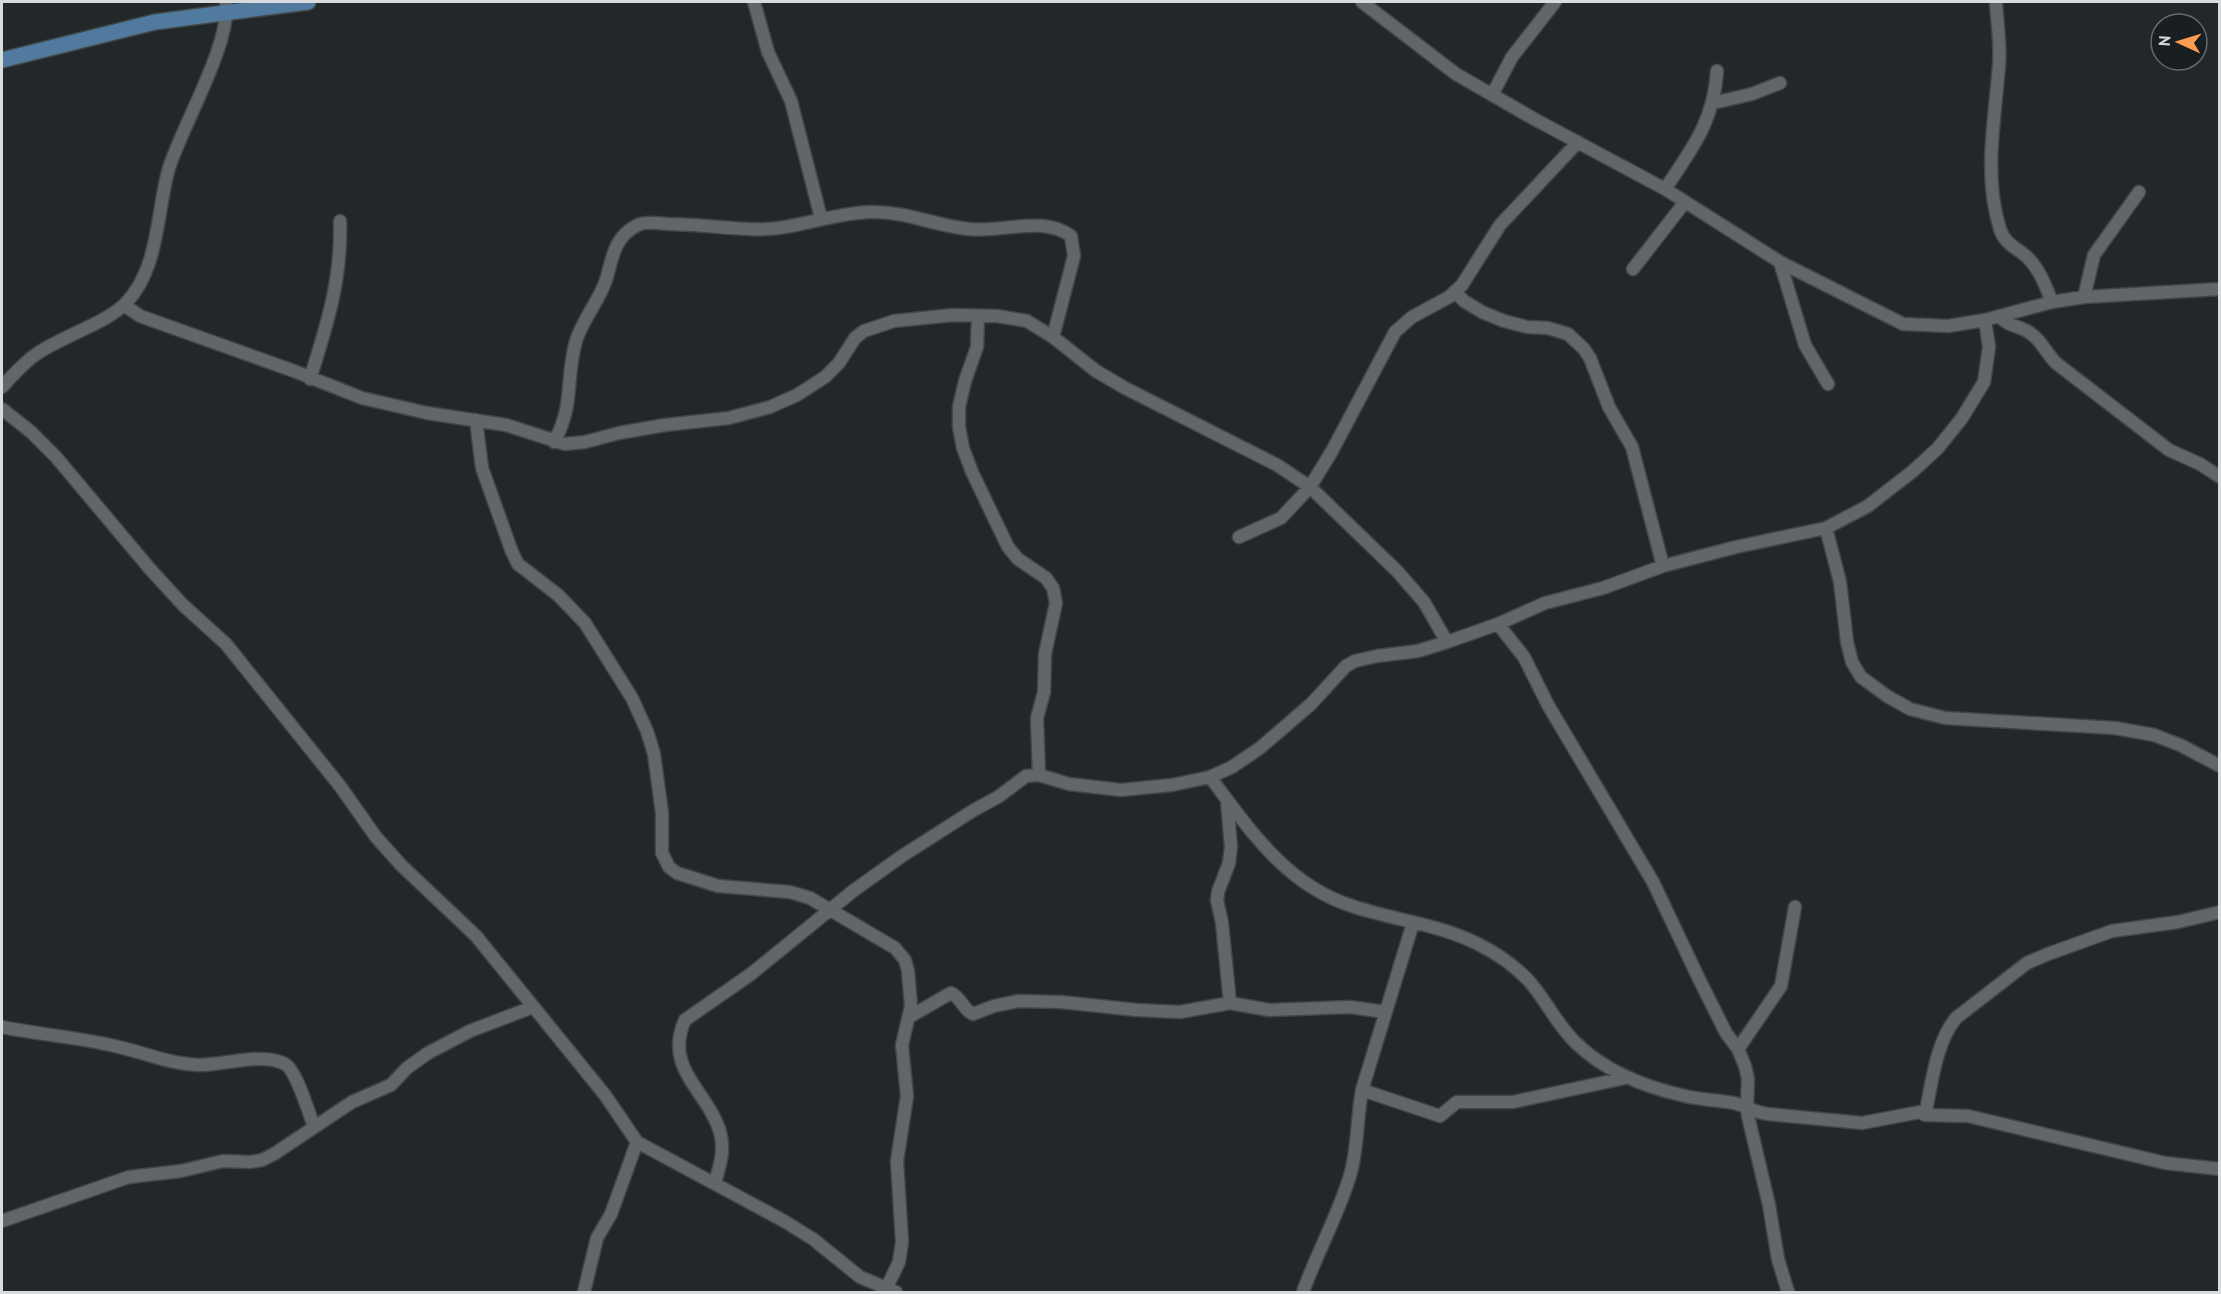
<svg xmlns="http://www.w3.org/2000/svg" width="2221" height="1294" font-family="'PT Sans',sans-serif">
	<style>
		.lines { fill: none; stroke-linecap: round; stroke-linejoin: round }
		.minor-casing { stroke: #414647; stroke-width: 15 }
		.major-casing { stroke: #414647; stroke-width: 18 }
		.minor { stroke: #616769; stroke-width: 12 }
		.major { stroke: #507b9f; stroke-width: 15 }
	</style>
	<rect width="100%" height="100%" fill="#222829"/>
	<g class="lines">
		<defs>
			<path id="minor" d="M754,2L768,52L791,101L821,218
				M1362,2L1456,74L1536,120L1665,189L1780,262L1903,324L1948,326L1985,320L2052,302L2084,297L2220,289
				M1996,2C1997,23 2001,44 1999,65C1995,120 1983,175 2000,229C2005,245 2018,248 2028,258C2040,270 2046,287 2052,302
				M1492,95L1512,57L1555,2
				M1713,103L1752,94L1780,83
				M1665,189C1692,149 1714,121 1717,71
				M1780,262L1805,345L1828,384
				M1633,269L1685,202
				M1455,292L1464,301L1482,312L1504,321L1527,327L1548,328L1568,334L1584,349L1590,358L1609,407L1632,447L1663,566
				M2084,297L2094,255L2139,192
				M124,305L140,316L294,371L362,398L427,413L506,425L565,444L585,442L619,433L665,425L729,418L770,407L797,395L825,377L839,363L855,338L864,331L894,321L953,315L997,316L1027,321L1053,337L1096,371L1125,388L1277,465L1310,487L1397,571L1424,602L1447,642
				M978,316L977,347L965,381L959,407V427L963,448L972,472L1008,547L1018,559L1046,578L1053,588L1056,603L1045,654L1044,692L1037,718L1039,775
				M1999,316C2010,327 2013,324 2025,330C2039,336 2046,353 2056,363L2169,450L2200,464L2220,477
				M310,379C327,325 342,278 340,221
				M2,387C13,375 24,362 38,353C61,337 106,323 125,304C160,268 156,213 169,168C183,124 231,44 226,2
				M2,409L31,432L56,457L150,569L183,605L226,644L340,786L376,837L401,865L476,936L605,1095L637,1142L784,1221L813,1239L860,1277L896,1292
				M476,420L482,468L512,552L518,564L558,595L585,623L632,698L647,731L654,754L662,813V853L669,867L677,873L718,886L790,892L810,898L895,948L905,960L908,971L911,1006L902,1045L907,1096L897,1161L902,1242L899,1262L886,1289
				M554,442C575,404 565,379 576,341C583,319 599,301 606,280C611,264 613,246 625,234C629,230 635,226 640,224C648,222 659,223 667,224C695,224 722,228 749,229C791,232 829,213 870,212C905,211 936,226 969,229C1002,233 1042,215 1071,236L1074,256L1053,337
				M1826,528L1840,582L1847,642L1852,662L1861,677L1887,696L1910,709L1945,718L2115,728L2154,735L2180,745L2220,766
				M1239,537L1281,518L1310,487L1332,451L1395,332L1412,317L1449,297L1462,285L1500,225L1578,142
				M1498,624L1524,657L1548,705L1653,882L1700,981L1726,1033L1738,1049L1745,1066L1748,1079L1747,1107L1748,1116L1769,1205L1778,1259L1788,1292
				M1210,777C1250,830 1286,885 1352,906C1393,920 1439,924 1478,944C1496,953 1515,966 1529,981C1546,1000 1557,1025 1576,1043C1606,1072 1644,1087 1685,1096C1701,1100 1718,1100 1734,1103C1746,1106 1756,1113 1768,1114L1862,1123L1920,1112L1925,1115L1968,1116L2165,1163L2220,1169
				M1227,801L1231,847L1229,863L1218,892L1217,900L1222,923L1230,1003
				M909,1017L951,993C962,998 963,1010 973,1014L994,1006L1018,1001L1061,1002L1137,1010L1180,1012L1230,1003L1269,1010L1350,1007L1385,1012
				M2,1027C37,1034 74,1037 110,1045C141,1051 167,1064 199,1065C223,1065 264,1052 285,1064C297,1071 308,1112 314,1126
				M1738,1049L1781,986L1795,907
				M1362,1090L1440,1116L1457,1102H1513L1625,1078
				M1925,1115C1932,1084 1935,1044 1956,1018L2027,963L2048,954L2112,931L2178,922L2220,912
				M715,1182C720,1166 725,1149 720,1132C708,1091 663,1069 685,1020L751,974L853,891L902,856L974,810L998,797L1026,776L1039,775L1069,784L1121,790L1172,785L1210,777L1232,767L1260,748L1311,704L1346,666L1355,661L1377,656L1418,651L1447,642L1498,624L1545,603L1603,588L1663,566L1736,547L1826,528L1868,506L1913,471L1938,448L1962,418L1984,382L1989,347L1985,320
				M2,1221L129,1177L181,1171L223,1161L250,1162L262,1160L274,1154L352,1102L391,1085L407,1068L428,1053L470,1031L533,1007
				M584,1292L597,1238L611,1214L637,1142
				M1303,1292C1317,1252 1340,1212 1351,1172C1358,1145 1357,1117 1362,1090L1413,923"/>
			<path id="major" d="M2,60L155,22L308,2"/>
		</defs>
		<use href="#minor" class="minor-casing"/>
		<use href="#major" class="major-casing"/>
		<use href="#minor" class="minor"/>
		<use href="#major" class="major"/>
	</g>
	<rect width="2221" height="1294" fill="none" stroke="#d7dbdc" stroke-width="6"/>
	<g transform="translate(2179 42) rotate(274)"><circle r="28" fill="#191e20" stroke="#656a6b" stroke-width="1.5"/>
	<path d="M0-4.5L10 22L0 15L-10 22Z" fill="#fc9d53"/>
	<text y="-9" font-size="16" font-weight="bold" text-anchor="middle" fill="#d7dbdc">N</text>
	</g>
</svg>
